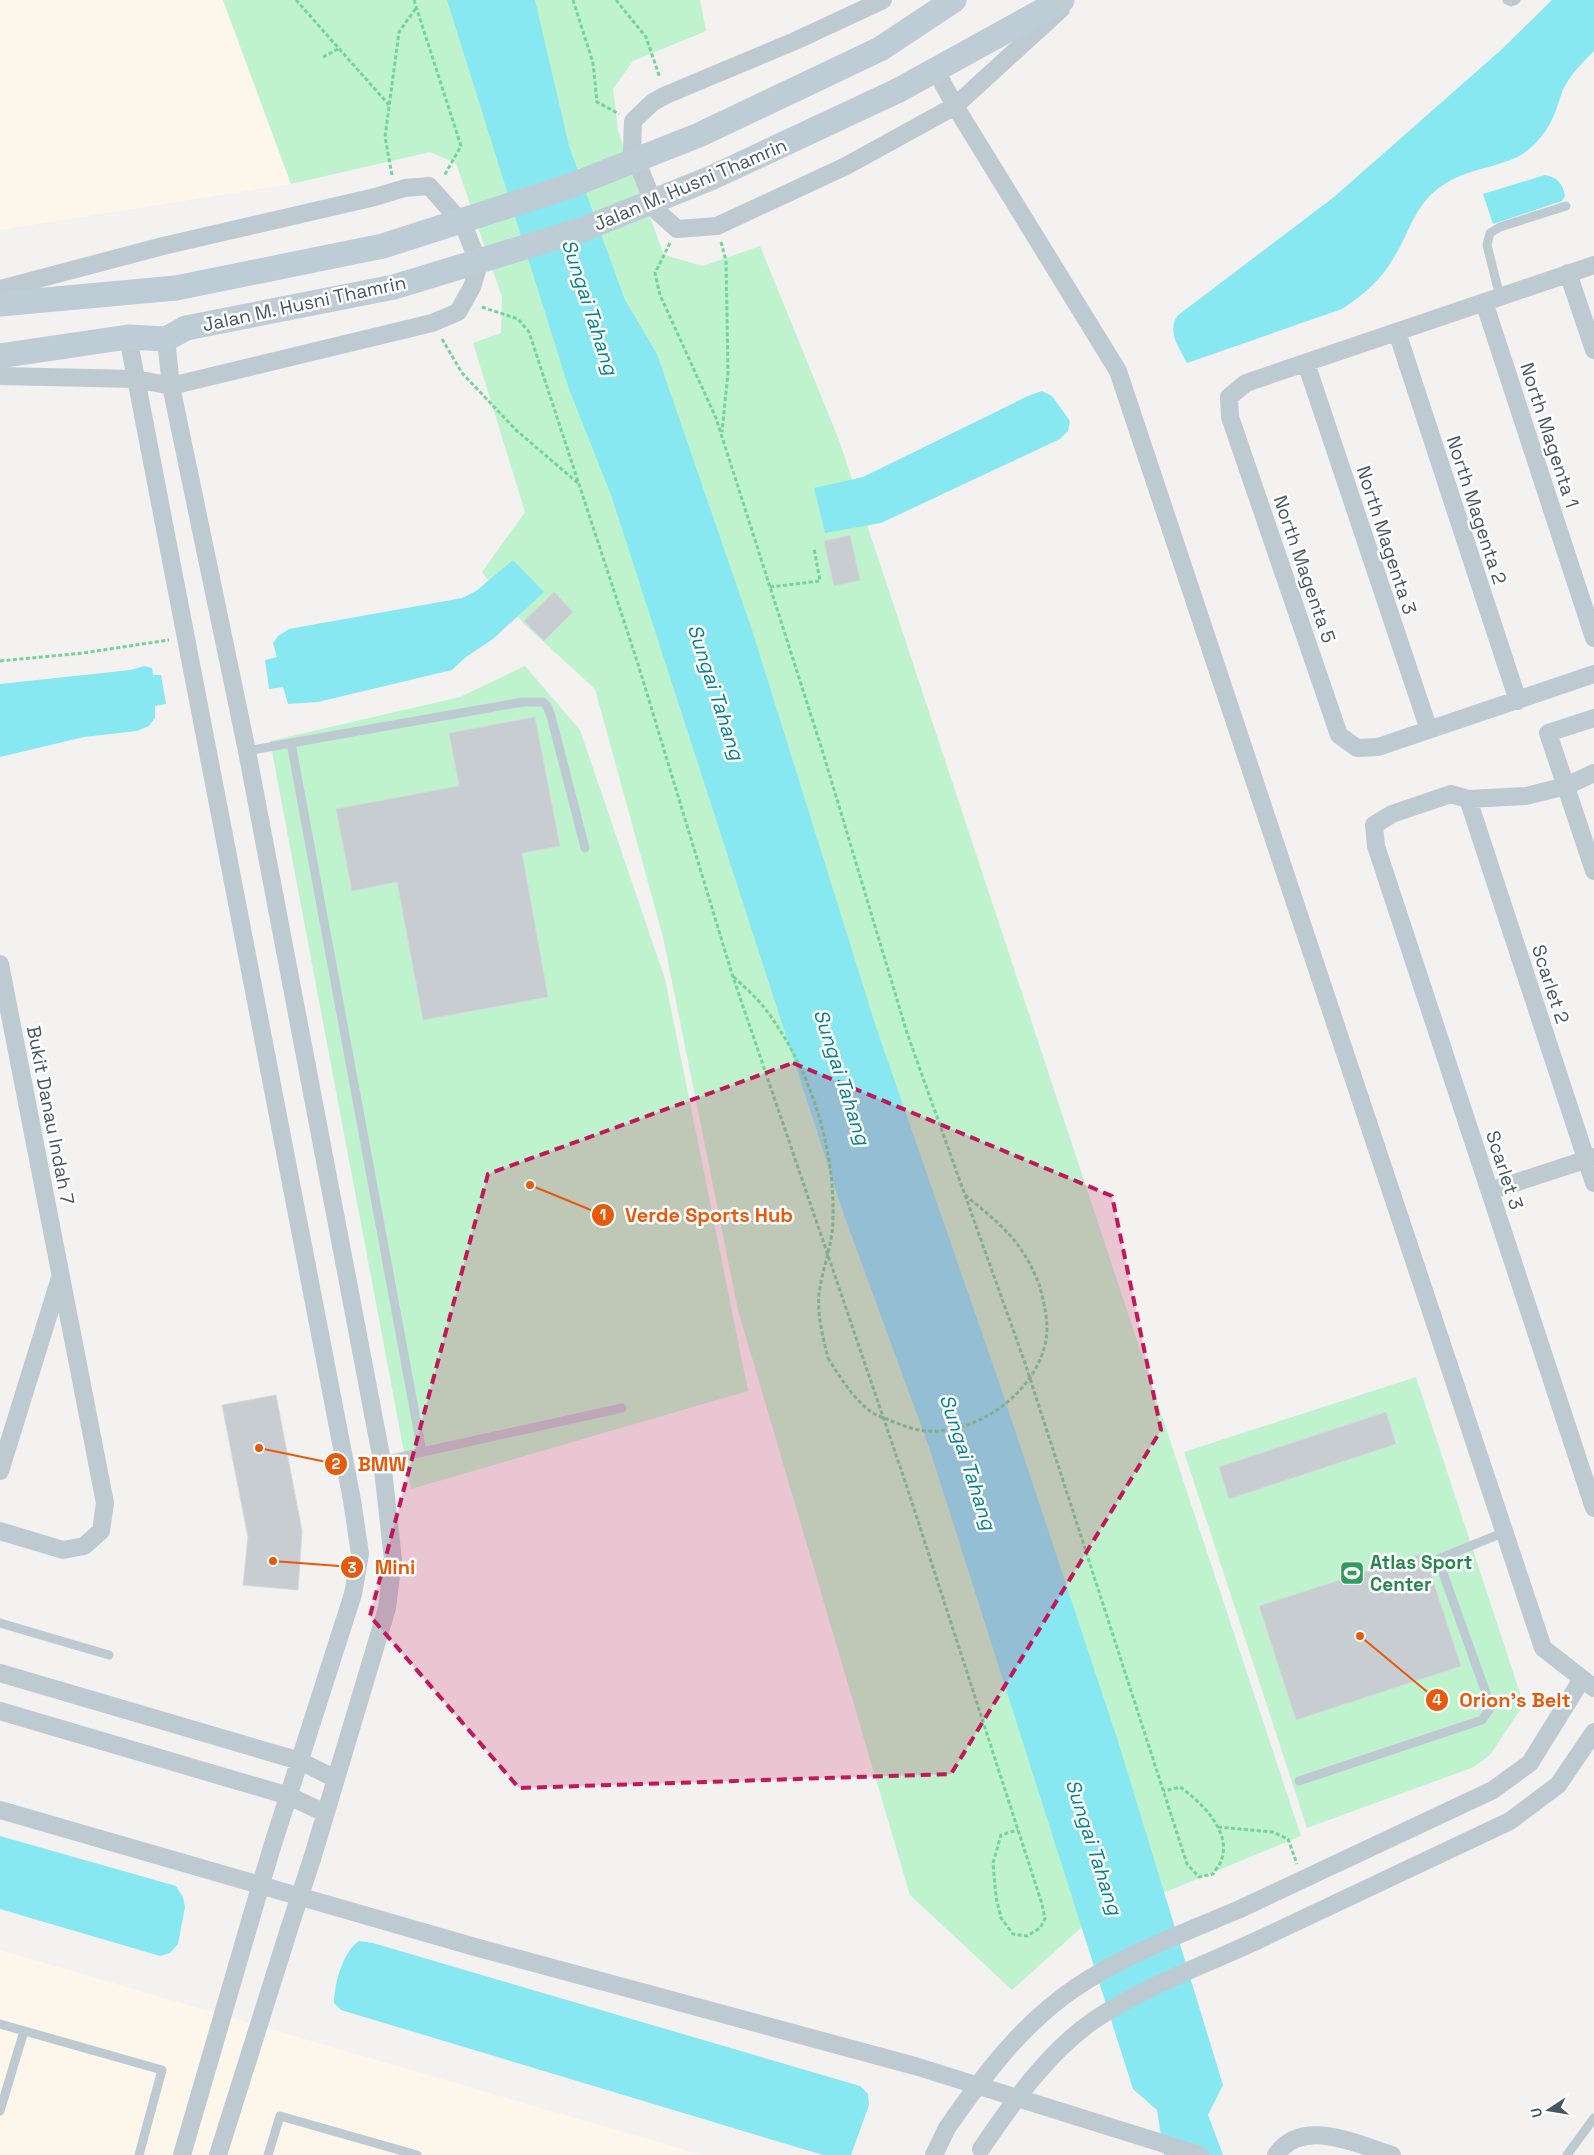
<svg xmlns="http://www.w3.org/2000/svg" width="1594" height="2155" font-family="'Space Grotesk',sans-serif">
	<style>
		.commercial { fill: #fdf6eb }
		.green { fill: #bef3cd }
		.water { fill: #88e8f2 }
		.building { fill: #c8cdd1; stroke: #d5d8dd }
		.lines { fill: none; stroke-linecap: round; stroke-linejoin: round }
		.path { stroke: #73d49a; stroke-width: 3; stroke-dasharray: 4 2.5; stroke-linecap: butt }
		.service { stroke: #becad1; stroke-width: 9 }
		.minor { stroke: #becad1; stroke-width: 18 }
		.secondary { stroke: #beccd6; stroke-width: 25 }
		.path-bridge { stroke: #73d49a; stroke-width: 3; stroke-dasharray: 4 2.5; stroke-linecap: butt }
		.minor-bridge { stroke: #becad1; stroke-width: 18 }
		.secondary-bridge { stroke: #beccd6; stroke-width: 25 }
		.marked { fill: #c2185b; fill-opacity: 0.2; stroke: #c2185b; stroke-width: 4; stroke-dasharray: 10 6; stroke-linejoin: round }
		.labels { text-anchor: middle; stroke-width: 5; stroke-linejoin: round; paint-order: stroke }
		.street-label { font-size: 19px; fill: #475760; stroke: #fff }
		.leisure-label { font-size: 19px; font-weight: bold; fill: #27864d; stroke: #fff; text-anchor: start }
		.water-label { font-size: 20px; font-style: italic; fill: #06818e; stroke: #fff }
		.leader { fill: none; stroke: #e8590c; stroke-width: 2 }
		.callout-dot { fill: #e8590c; stroke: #fff; stroke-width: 2 }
		.mark-label { font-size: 15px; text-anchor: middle; font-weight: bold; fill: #fff }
		.callout-label { font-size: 20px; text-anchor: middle; font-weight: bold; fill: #e8590c; stroke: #fff; stroke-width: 5; stroke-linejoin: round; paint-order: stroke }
	</style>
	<rect width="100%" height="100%" fill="#f4f1f1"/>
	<path class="commercial" d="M0,0H223L291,184L0,230Z
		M0,1950L702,2155H0Z"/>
	<path class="green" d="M223,0H700L706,31L633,61L613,89L618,131L664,255L703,266L760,246L839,440L1301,1836L1083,1926L1012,1990L910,1895L738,1310L663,937L595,689L524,624L482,572L525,512L473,343L501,333L502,297L456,163L430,152L291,184Z
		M525,666L580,730L665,979L748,1391L411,1489L270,741L460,697Z
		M1416,1377L1520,1693V1710L1490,1755L1474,1767L1307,1828L1184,1452Z"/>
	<path class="water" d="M447,0H535L569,146L625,300L657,354L752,630L876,1027L1002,1391L1117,1738L1223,2085L1208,2115L1223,2155H1164L1157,2110L1133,2089L929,1447L844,1215L611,495L569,389Z
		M1552,0H1594V51C1583,62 1572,73 1565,86C1561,92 1560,100 1557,107C1553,122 1540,141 1527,151C1501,170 1463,166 1434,192C1413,210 1408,236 1393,259C1380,281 1363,295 1342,309L1187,363C1179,347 1167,333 1177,316L1334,197L1501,50Z
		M1545,175C1557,177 1563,184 1565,196L1562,201L1493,224L1483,194Z
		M1042,391L1052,396L1070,421L1068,431L1060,439L881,523L825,533L814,488L863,477L1030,395Z
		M513,560L544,592L493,639L466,657L452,670L318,702L288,704L283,687L269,689L265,660L277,657L273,643L278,636L289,629L462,598L476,591Z
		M144,666L152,668L153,675H161L166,704L155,706V718L149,726L137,731L84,737L0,757V684L130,670Z
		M0,1836L176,1886L183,1897L185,1907L178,1944L170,1953L160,1956L0,1909Z
		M359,1941L373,1943L860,2086L868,2094L869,2105L851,2155H823L341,2010L334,2003C334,1985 343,1951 359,1941Z"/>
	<path class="building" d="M850,535L860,580L834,586L824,541Z
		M554,592L573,612L544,641L524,621Z
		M535,717L560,846L522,853L548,997L423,1020L397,882L352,891L336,809L459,786L449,733Z
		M276,1395L302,1531L298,1590L243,1585L248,1537L222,1405Z
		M1386,1412L1396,1444L1229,1499L1219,1467Z
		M1424,1553L1461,1666L1296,1720L1259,1606Z"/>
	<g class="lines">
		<path class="path" d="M296,0L389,105
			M414,0L461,146L444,176
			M573,0L593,63L597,102L619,114
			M616,0L646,37L660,78
			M323,57L338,49
			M392,175L385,137L399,32L416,8
			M721,242L726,261L728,373L722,432
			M670,243L655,273L660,295L716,418L824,756L907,1033L1025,1363L1187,1864L1199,1877L1213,1874C1215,1870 1220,1865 1221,1861C1233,1832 1200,1801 1180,1787L1164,1791
			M482,307L518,319L529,332L638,664L732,974L907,1487L1042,1904L1045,1919L1040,1928L1027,1936L1013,1934L1001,1918L996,1897L993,1863L1001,1835L1018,1830
			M442,339L462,373L516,430L579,484
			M770,587L820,581L814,548
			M0,661L83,653L169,640
			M734,977C743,986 755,996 763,1006C809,1065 835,1145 833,1219C833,1244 822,1269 819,1294C817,1315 823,1337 828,1358
			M965,1195C1001,1225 1021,1239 1039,1284
			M1218,1827L1273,1832L1288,1839L1297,1864"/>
		<path class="service" d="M1507,0L1511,2L1516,0
			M1500,297L1487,245L1490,233L1500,227L1566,206
			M291,743L523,702H543L547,706L551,716L585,848
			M247,751L291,743L422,1452
			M382,1461L622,1408
			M0,1623L109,1655
			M1299,1781L1482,1720L1491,1707L1438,1559L1505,1532
			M0,2024L162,2070L139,2155
			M0,2111L24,2031
			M268,2155L280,2116L417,2155
			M1567,2155L1594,2118"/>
		<path class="minor" d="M883,0L795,41L666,95L653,102L633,121L632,150L657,211L677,229L717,226L846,166L955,106L1061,9
			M936,71L955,106L1118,371L1543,1648L1594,1688
			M1594,265L1246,383L1229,397L1230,417L1339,735L1357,748L1378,747L1594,674
			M1568,273L1594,350
			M0,289L163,246L375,197L405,188L429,186L463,224L479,264L472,287L458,312L432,323L171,386L137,379L0,376
			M1484,302L1594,638
			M1397,332L1518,701
			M128,337L352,1500L360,1554L353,1594L272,1847
			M166,339L171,386L247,751L382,1461L393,1560L387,1608L312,1859
			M1306,363L1429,730
			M1594,718L1548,733L1594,871
			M1594,773L1566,786L1526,796L1468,799L1451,794L1392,814L1374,825L1376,846L1594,1508
			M1468,799L1594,1183
			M0,964L105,1503L101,1531L84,1546L63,1550L0,1531
			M1490,1191L1594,1157
			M0,1471L60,1278
			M0,1673L300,1761L336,1779
			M0,1711L289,1796L325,1813
			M0,1810L475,1947L915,2066L1200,2155
			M1240,1909L1493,1790L1530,1763L1582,1679
			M1256,1941L1510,1821L1558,1785L1594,1732
			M182,2155L251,1918
			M218,2155L289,1929
			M934,2155L947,2128
			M1276,2155C1302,2116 1359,2145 1392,2155"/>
		<path class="secondary" d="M880,49L954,0
			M899,90L1062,0
			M0,304L176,288
			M0,356L128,337L166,339L186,328"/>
		<path class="path-bridge" d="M828,1358C840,1377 852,1397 870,1411C876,1416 885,1418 891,1421C902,1425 916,1431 928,1431C979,1434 1037,1391 1046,1340C1049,1322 1044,1302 1039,1284"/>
		<path class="minor-bridge" d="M251,1918L272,1847
			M289,1929L312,1859
			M947,2128C983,2076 1022,2024 1075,1988C1125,1954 1184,1933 1240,1909
			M981,2149C1013,2102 1047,2053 1094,2020C1143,1987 1202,1966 1256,1941"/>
		<path class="secondary-bridge" d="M176,288L383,246L570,186L699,135L880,49
			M186,328L394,287L584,229L711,178L899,90"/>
	</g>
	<path class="marked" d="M793,1063L1112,1196L1161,1430L951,1774L519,1788L370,1616L488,1174Z"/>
	<defs>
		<symbol id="stadium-square" viewBox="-11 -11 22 22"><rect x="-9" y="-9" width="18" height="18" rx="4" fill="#2e9e5b" stroke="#fff"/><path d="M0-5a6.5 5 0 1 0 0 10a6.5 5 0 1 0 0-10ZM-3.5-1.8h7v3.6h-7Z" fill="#fff"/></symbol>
	</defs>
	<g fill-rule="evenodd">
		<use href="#stadium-square" x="1338" y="1559" width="28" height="28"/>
	</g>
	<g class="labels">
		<g class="street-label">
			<text transform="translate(690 184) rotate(-23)" y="7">Jalan M. Husni Thamrin</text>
			<text transform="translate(304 303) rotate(-12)" y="7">Jalan M. Husni Thamrin</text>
			<text transform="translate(1550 435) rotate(72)" y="7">North Magenta 1</text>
			<text transform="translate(1477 510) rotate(72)" y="7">North Magenta 2</text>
			<text transform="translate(1387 540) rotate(72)" y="7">North Magenta 3</text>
			<text transform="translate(1305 569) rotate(71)" y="7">North Magenta 5</text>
			<text transform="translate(1551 984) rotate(72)" y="7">Scarlet 2</text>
			<text transform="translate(51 1115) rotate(79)" y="7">Bukit Danau Indah 7</text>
			<text transform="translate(1505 1170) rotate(72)" y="7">Scarlet 3</text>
		</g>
		<g class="leisure-label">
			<text x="1370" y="1569">Atlas Sport<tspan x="1370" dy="22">Center</tspan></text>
		</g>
		<g class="water-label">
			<text transform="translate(590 307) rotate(72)" y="7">Sungai Tahang</text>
			<text transform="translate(716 692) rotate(72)" y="7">Sungai Tahang</text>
			<text transform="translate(842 1077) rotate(72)" y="7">Sungai Tahang</text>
			<text transform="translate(968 1462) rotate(72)" y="7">Sungai Tahang</text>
			<text transform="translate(1094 1847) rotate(72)" y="7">Sungai Tahang</text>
		</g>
	</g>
	<path class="leader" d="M530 1185L603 1215M259 1448L336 1464M273 1561L352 1567M1360 1636L1437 1700"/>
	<g class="callout-dot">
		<circle cx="530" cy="1185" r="5"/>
		<circle cx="259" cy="1448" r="5"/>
		<circle cx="273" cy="1561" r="5"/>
		<circle cx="1360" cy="1636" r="5"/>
		<circle cx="603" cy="1215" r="12"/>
		<circle cx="336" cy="1464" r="12"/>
		<circle cx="352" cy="1567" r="12"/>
		<circle cx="1437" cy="1700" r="12"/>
	</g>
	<g class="mark-label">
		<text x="603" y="1220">1</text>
		<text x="336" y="1469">2</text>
		<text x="352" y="1573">3</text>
		<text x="1437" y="1705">4</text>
	</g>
	<g class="callout-label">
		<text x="709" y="1222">Verde Sports Hub</text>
		<text x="382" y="1471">BMW</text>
		<text x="395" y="1574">Mini</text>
		<text x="1515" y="1707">Orion's Belt</text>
	</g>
	<g transform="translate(1549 2110) rotate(258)" stroke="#ffffff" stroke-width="4" paint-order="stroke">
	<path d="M0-4L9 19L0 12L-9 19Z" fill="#475760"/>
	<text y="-8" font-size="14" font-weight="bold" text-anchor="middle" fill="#475760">U</text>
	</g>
</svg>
